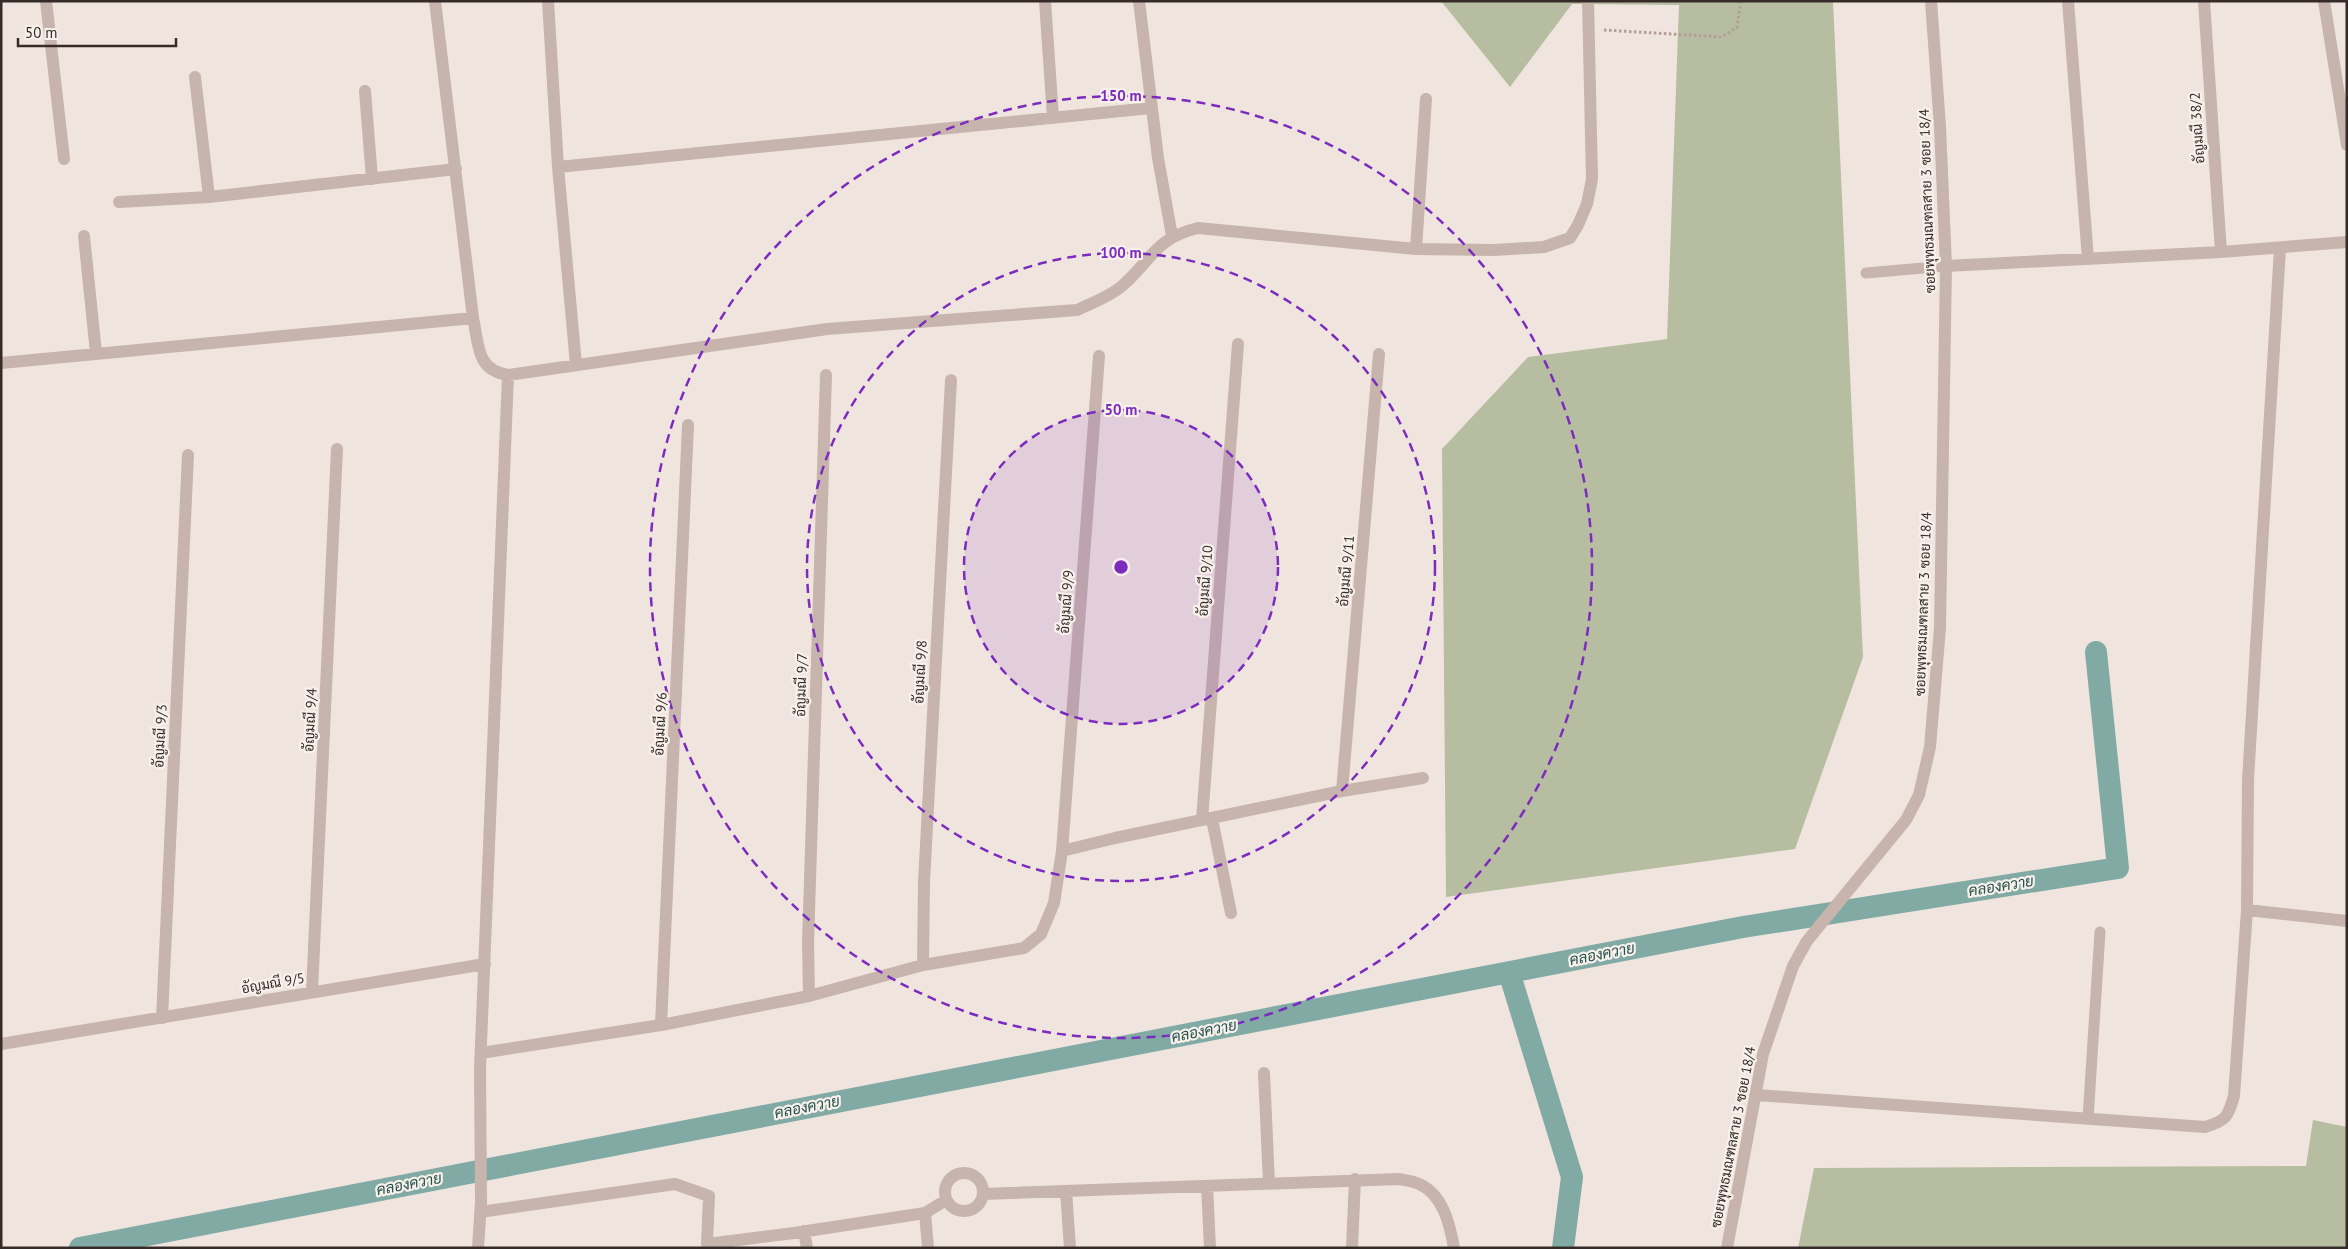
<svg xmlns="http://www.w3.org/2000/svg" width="2348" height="1249" font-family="'PT Sans',Sarabun,sans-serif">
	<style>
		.green { fill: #b7bda0 }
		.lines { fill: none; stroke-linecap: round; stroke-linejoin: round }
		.canal { stroke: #81aaa5; stroke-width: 22 }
		.path { stroke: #b29e96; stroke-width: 3; stroke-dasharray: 2.5 2.5; stroke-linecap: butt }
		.service { stroke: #c7b4ac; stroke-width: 11 }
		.minor { stroke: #c7b4ac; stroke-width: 12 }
		.ring { fill: none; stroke: #7b2cbf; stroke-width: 2.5; stroke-dasharray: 9 6 }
		.labels { text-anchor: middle; stroke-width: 4.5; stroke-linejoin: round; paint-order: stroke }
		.street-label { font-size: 14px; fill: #352c2a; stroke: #f8f0ea }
		.water-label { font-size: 15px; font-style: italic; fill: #24524f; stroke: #f8f0ea }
		.centre { fill: #7b2cbf; stroke: #f8f0ea; stroke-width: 2.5 }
		.ring-label { font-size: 15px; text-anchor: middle; font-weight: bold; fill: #7b2cbf; stroke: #f8f0ea; stroke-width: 4.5; stroke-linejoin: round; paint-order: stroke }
	</style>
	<rect width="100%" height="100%" fill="#f0e5de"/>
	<path class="green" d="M1441,1H1833L1863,657L1795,849L1446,897L1442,449L1528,357L1667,339L1679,5L1572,4L1510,87Z
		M2313,1120L2347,1127V1248H1798L1814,1168L2306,1166Z"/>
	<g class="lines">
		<path class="canal" d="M1509,972L1572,1177L1563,1248
			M80,1248L1743,927L2118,868L2096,652"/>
		<path class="path" d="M1604,30L1722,37L1737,27L1741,1"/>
		<path class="service" d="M1866,273L1946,266
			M2088,1119L2100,932"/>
		<path class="minor" d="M46,1L64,159
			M435,1L473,318C479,345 476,370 508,375L827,329L1077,310C1092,303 1109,297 1122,286C1151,261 1155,238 1198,228L1416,249L1494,250L1544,247L1570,238L1578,225L1587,204L1592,179L1588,1
			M548,1L558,167L576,365
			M1045,1L1053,118
			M1139,1L1158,158L1172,236
			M2068,1L2088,259
			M2204,1L2221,252
			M2324,1L2347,145
			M195,77L209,197
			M365,91L372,179
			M558,167L1151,108
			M119,202L209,197L456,169
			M84,236L96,353
			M1416,249L1426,99
			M1946,266L2221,252L2347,242
			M1,363L473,318
			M1342,791L1379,354
			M1212,819L1231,913
			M1202,820L1238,344
			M1062,851L1099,356
			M2247,910L2347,921
			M923,965L924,882L951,380
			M312,992L337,449
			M809,996L808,943L826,375
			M162,1018L188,455
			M661,1025L688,425
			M1,1044L485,964
			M481,1053L661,1025L809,996L923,965L1024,948L1041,934L1054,903L1062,851L1115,838L1342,791L1423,778
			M1264,1073L1269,1183
			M1757,1095L2205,1127C2226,1121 2228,1117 2234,1096L2247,910L2248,780L2280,248
			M945 1192a19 19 0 1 1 38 0a19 19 0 1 1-38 0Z
			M1207,1186L1210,1248
			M1066,1191L1070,1248
			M983,1194L1399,1179C1405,1180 1413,1181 1419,1184C1443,1194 1450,1225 1454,1248
			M480,1212L675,1184L709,1196L707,1244L794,1233L925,1213L946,1200
			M925,1213L928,1248
			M804,1231L807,1248
			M478,1248L481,1202L480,1069L508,375
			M1352,1248L1355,1179
			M1727,1248L1763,1054L1793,966L1807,941L1906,820L1919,795L1930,747L1940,628L1946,266L1940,127L1931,1"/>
	</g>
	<circle cx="1121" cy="567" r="157" fill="#7b2cbf" fill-opacity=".12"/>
	<g class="ring">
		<circle cx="1121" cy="567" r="157"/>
		<circle cx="1121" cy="567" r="314"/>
		<circle cx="1121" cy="567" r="471"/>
	</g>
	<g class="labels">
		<g class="street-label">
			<text transform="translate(2197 128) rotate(-94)" y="5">อัญมณี 38/2</text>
			<text transform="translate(1927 201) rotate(-92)" y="5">ซอยพุทธมณฑลสาย 3 ซอย 18/4</text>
			<text transform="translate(1346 571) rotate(-85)" y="5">อัญมณี 9/11</text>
			<text transform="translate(1205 581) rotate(-86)" y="5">อัญมณี 9/10</text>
			<text transform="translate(1066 602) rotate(-86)" y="5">อัญมณี 9/9</text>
			<text transform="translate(1923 604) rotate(-88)" y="5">ซอยพุทธมณฑลสาย 3 ซอย 18/4</text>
			<text transform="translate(920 672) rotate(-87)" y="5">อัญมณี 9/8</text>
			<text transform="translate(801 685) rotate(-88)" y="5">อัญมณี 9/7</text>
			<text transform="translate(310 720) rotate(-87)" y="5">อัญมณี 9/4</text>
			<text transform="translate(660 724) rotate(-87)" y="5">อัญมณี 9/6</text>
			<text transform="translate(160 736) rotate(-87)" y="5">อัญมณี 9/3</text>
			<text transform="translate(273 983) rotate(-10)" y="5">อัญมณี 9/5</text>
			<text transform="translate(1733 1137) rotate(-79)" y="5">ซอยพุทธมณฑลสาย 3 ซอย 18/4</text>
		</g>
		<g class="water-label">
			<text transform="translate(2001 886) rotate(-9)" y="5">คลองควาย</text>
			<text transform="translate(1602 954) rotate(-11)" y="5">คลองควาย</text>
			<text transform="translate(1204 1031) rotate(-11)" y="5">คลองควาย</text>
			<text transform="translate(807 1107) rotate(-11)" y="5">คลองควาย</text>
			<text transform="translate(409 1184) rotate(-11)" y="5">คลองควาย</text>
		</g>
	</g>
	<circle cx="1121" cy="567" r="8" class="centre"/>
	<g class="ring-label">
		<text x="1121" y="101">150 m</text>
		<text x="1121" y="258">100 m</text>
		<text x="1121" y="415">50 m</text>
	</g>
	<rect width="2348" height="1249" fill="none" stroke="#352c2a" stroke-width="5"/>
	<path d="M18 38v8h158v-8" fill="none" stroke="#352c2a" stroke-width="2.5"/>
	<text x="25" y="38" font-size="15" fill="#352c2a" stroke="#f8f0ea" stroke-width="4" paint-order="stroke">50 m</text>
</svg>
